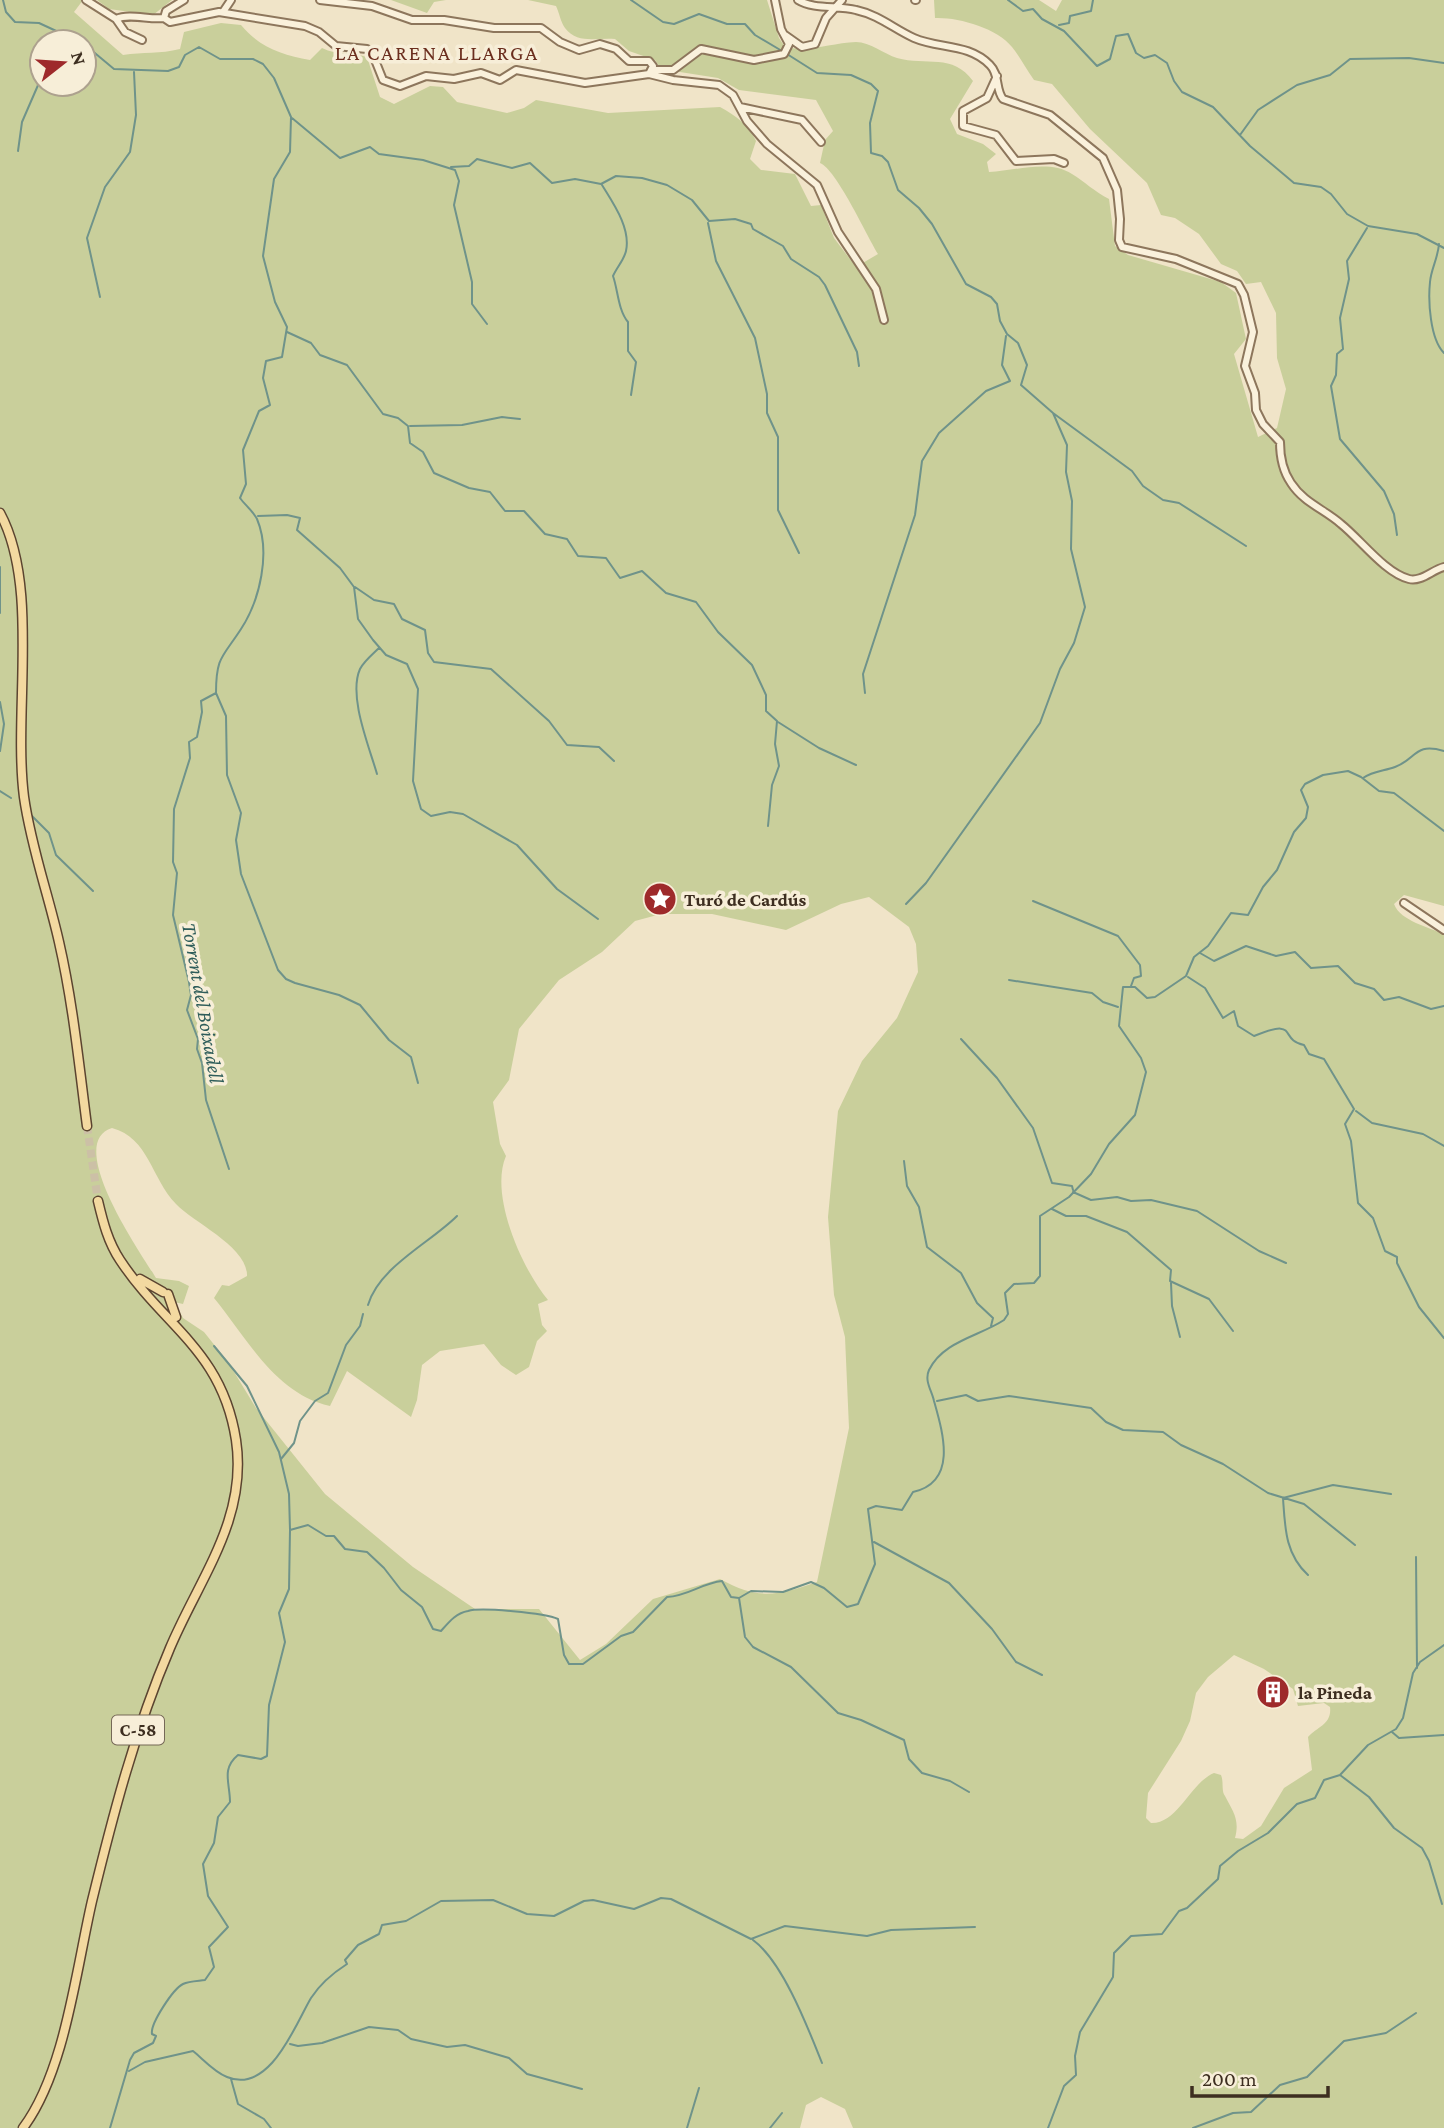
<svg xmlns="http://www.w3.org/2000/svg" width="1444" height="2128" font-family="'Crimson Pro',serif">
	<style>
		.green { fill: #c9cf9b; fill-rule: evenodd }
		.lines { fill: none; stroke-linecap: round; stroke-linejoin: round }
		.stream { stroke: #6f938a; stroke-width: 2 }
		.major-tunnel { stroke: #ccc0a6; stroke-width: 8; stroke-dasharray: 8 4; stroke-linecap: butt }
		.minor-casing { stroke: #8d765c; stroke-width: 10 }
		.major-casing { stroke: #5b4430; stroke-width: 11 }
		.minor { stroke: #faf1dc; stroke-width: 6 }
		.major { stroke: #f3d9a0; stroke-width: 8 }
		.labels { text-anchor: middle; stroke-width: 7; stroke-linejoin: round; paint-order: stroke }
		.shield { fill: #f7eed8; stroke: #756857; stroke-width: 2 }
		.shield-label { font-size: 18px; font-weight: bold; fill: #3d2e20 }
		.poi-label { font-size: 19px; font-weight: bold; fill: #3d2e20; stroke: #f7eed8; text-anchor: start }
		.neighbourhood-label { font-size: 21px; letter-spacing: 2px; fill: #6b2e1e; stroke: #f7eed8 }
		.water-label { font-size: 21px; font-style: italic; fill: #2f5d5a; stroke: #f7eed8 }
	</style>
	<rect width="100%" height="100%" fill="#f0e4c8"/>
	<path class="green" d="M0,0H83L74,12L123,55C143,52 160,54 180,49L184,32L221,23L241,25C259,47 282,55 310,60L322,48C338,56 351,52 367,57L380,97L394,104L430,86L443,87L457,102L507,113L524,108L536,100L608,113L720,107C736,116 748,124 756,141L750,159L761,170L795,174L811,206L821,205L834,238L856,267L878,254C866,234 836,169 820,163L825,140L833,131L816,100L739,90L718,78L661,69L655,60L629,51L615,39C598,37 578,45 565,28C561,23 559,12 556,6L528,0H767L779,38L785,47C810,52 832,43 856,42C870,42 884,54 897,58C926,66 953,53 973,81L950,119L957,134L983,144L996,154L987,162L989,172C1015,171 1049,159 1072,174C1085,182 1095,192 1109,199L1115,246L1128,255L1221,282L1236,293L1246,339L1234,354L1258,437L1277,428L1286,389L1277,358L1276,313L1261,282L1246,284L1237,271L1221,264L1199,234L1175,218L1161,215L1147,183L1090,129L1052,84L1034,80C1026,69 1020,57 1012,47C997,28 958,17 935,18L934,0H1039L1056,11L1062,0H1444V906L1404,895L1394,904C1401,922 1429,926 1444,935V2128H853L845,2109L821,2097L806,2105L800,2128H0ZM42,42H84V84H42ZM869,897L909,927L916,944L918,972L897,1018L862,1061L838,1111L828,1217L834,1295L845,1337L849,1428L817,1582C777,1596 758,1600 720,1579L653,1599L606,1644L580,1660L539,1609H475L413,1567L325,1494L256,1408L228,1362L204,1332L183,1318L174,1302L183,1304L189,1286L179,1281L156,1278C143,1256 63,1143 112,1128C149,1138 151,1178 176,1204C194,1223 248,1247 247,1276L229,1286L222,1285L214,1298C247,1338 275,1394 330,1406L347,1371L411,1417L417,1400L422,1365L440,1351L484,1344L501,1365L516,1375L529,1367L537,1341L547,1331L542,1325L538,1304L548,1300C522,1269 489,1195 506,1156L500,1144L493,1102L509,1080L519,1029L559,980L602,952L635,921L661,914H712L786,930L841,904ZM1234,1655L1264,1669L1293,1689L1298,1706L1324,1703L1330,1707C1332,1724 1318,1726 1308,1737L1312,1770L1284,1788L1261,1826L1243,1839L1235,1838C1240,1819 1233,1812 1225,1796C1221,1791 1224,1782 1221,1775L1214,1773C1190,1783 1178,1824 1151,1823L1146,1818L1148,1793L1181,1741L1190,1721L1196,1693L1208,1677Z
		M97,0H172L153,15L109,9Z
		M391,0H446L434,2L427,13Z"/>
	<g class="lines">
		<path class="stream" d="M3,0L6,12L15,22L39,23L80,42
			M631,0L663,22L674,24L699,14L727,24H745L755,35L782,51
			M1008,0L1023,11L1033,9L1042,19L1064,31L1097,66L1110,59L1116,36L1128,34L1136,53L1144,58L1155,55L1167,63L1174,81L1182,92L1213,107L1250,146L1294,183L1321,187L1331,194L1347,214L1368,226L1417,234L1444,248
			M1059,25L1069,23L1070,16L1091,11L1093,0
			M58,42L62,33
			M84,44L114,69L168,71L179,67L185,55L199,47L220,59H253L263,64L274,78L291,117L290,152L274,179L263,256L275,302L287,327L282,357L266,361L263,378L270,405L259,411L243,450L246,484L240,498C245,505 253,511 257,519C271,552 260,600 241,629C223,657 216,656 216,693L201,701L202,712L197,737L189,742L190,758L174,809L173,862L177,873L173,915L189,982L191,995L187,1010L198,1039L197,1049L202,1063L206,1100L229,1169
			M787,54L817,73L851,75L871,84L878,91L870,123L871,153L882,156L888,162L898,190L919,208L932,224L966,284L991,297L997,304L1000,321L1007,334L1018,343L1027,365L1021,385L1053,413L1067,445L1066,472L1072,501L1071,549L1085,607L1074,643L1060,669L1040,723L926,883L906,904
			M292,118L340,158L370,147L379,154L423,160L455,170L459,181L454,205L472,282V304L487,324
			M1240,135L1258,110L1297,85L1330,75L1350,59L1409,58L1444,63
			M18,151L22,122L42,76
			M451,167L469,166L477,159L512,168L530,163L552,183L575,179L601,184L616,176L642,178L667,185L692,200L709,221L735,219L751,224L753,229L783,246L791,259L819,277L825,285L857,352L859,366
			M602,185C613,203 631,228 626,251C624,260 617,267 613,276C618,290 618,310 628,322V351L636,362L631,395
			M708,223L716,261L755,338L767,394V413L778,437V510L799,553
			M1367,228L1347,261L1349,279L1340,318L1343,349L1337,354L1336,375L1331,386L1340,439L1384,491L1394,514L1397,535
			M1439,244C1438,258 1431,269 1430,282C1428,301 1430,339 1444,353
			M100,297L87,238L105,187L130,152L136,115L134,72
			M287,332L311,343L320,355L347,365L383,414L398,418L408,426L410,443L423,452L434,473L469,488L490,492L505,511H524L545,534L567,539L578,556L606,558L620,578L642,571L666,593L696,602L718,632L752,665L766,695V711L777,721L775,744L779,766L772,785L768,826
			M1053,413L1132,471L1143,486L1163,500L1179,503L1246,546
			M410,426L462,425L502,417L520,419
			M258,516L287,515L300,518L297,530L340,568L354,587L358,619L373,640L386,655L407,664L418,689L413,781L421,809L431,816L450,812L463,814L517,845L557,889L598,919
			M0,567V613
			M355,587L374,600L394,604L402,619L425,630L428,653L434,662L491,669L549,721L567,745L599,747L614,761
			M216,693L226,716L227,775L241,813L236,840L241,874L278,970L286,979L295,983L339,995L360,1005L389,1040L411,1057L418,1083
			M865,693L863,674L915,515L922,461L939,433L986,391L1010,381L1002,365L1006,336
			M0,702L4,724L0,751
			M778,722L819,748L856,765
			M377,774C369,746 348,696 360,669C364,661 373,654 379,648
			M1363,778C1373,771 1384,771 1395,767C1417,759 1414,742 1444,751
			M0,791L11,798
			M32,816L49,833L56,855L93,891
			M1033,901L1118,936L1140,965L1141,976L1134,978L1131,986
			M1200,953L1214,961L1246,946L1276,956L1295,952L1311,968L1338,966L1355,983L1374,989L1384,1000L1399,997L1431,1009L1444,1006
			M1188,977L1205,988L1223,1018L1234,1011L1238,1026L1254,1036C1300,1017 1278,1040 1304,1045L1309,1054L1324,1059L1354,1109L1345,1124L1351,1141L1358,1203L1373,1218L1385,1251L1397,1257V1263L1419,1307L1444,1338
			M1009,980L1092,993L1103,1002L1118,1007
			M961,1039L997,1078L1033,1128L1052,1183L1072,1186L1073,1190
			M1356,1111L1372,1123L1423,1134L1444,1146
			M904,1161L907,1186L919,1207L927,1247L961,1273L977,1303L993,1318L991,1326
			M1073,1192L1091,1200L1117,1197L1131,1201L1151,1200L1197,1211L1259,1251L1286,1263
			M1052,1209L1066,1216H1086L1127,1232L1171,1270L1170,1281L1209,1299L1233,1331
			M1171,1283L1172,1306L1180,1337
			M368,1305C379,1267 430,1243 457,1216
			M214,1346L247,1386L279,1452L289,1494L290,1530
			M937,1401L966,1395L978,1401L1009,1396L1091,1408L1106,1422L1123,1430L1163,1432L1181,1445L1223,1464L1268,1493L1304,1504L1355,1545
			M281,1459L294,1443L300,1421L315,1401L328,1393L346,1345L360,1326L363,1314
			M874,1542L949,1583L992,1629L1016,1662L1042,1675
			M1416,1557L1417,1668
			M1308,1575C1285,1554 1285,1527 1283,1498L1333,1485L1391,1494
			M739,1598L745,1637L753,1647L791,1667L838,1713L861,1720L904,1740L909,1759L922,1773L950,1781L969,1792
			M1392,1732L1399,1738L1444,1735
			M1340,1775L1369,1797L1394,1828L1422,1848L1429,1861L1442,1904
			M753,1940C783,1962 808,2028 822,2063
			M290,2044L298,2046L322,2043L369,2027L398,2030L411,2039L447,2047L465,2045L509,2058L527,2074L582,2089
			M129,2071L145,2062L193,2051C204,2060 214,2072 227,2077C270,2095 296,2023 311,1998C320,1984 333,1973 347,1964L345,1960L358,1945L379,1934L382,1925L406,1921L441,1901L493,1900L527,1914L554,1916L584,1901L593,1900L634,1909L661,1898L671,1899L751,1939L785,1926L867,1936L891,1930L975,1927
			M231,2079L238,2104L264,2119L271,2128
			M110,2128L130,2060L134,2053L153,2043L156,2036L152,2034C150,2024 173,1989 183,1984C189,1981 198,1981 205,1980L214,1967L209,1947L228,1927L208,1896L203,1864L214,1843L218,1817L230,1802C230,1783 221,1769 238,1755L261,1759L267,1756L269,1705L285,1642L279,1613L289,1589L290,1530L308,1525L326,1536H334L345,1549L367,1552L384,1568L401,1590L422,1607L433,1629L441,1631C449,1622 456,1613 468,1611C481,1607 545,1613 558,1619L564,1655L569,1664H583L621,1636L633,1632L667,1597C688,1596 702,1583 722,1581L731,1597L739,1598L751,1591L783,1592L811,1582L824,1588L847,1607L858,1604L875,1564L868,1509L876,1506L902,1510L913,1492C958,1482 943,1433 934,1401C932,1391 924,1381 929,1370C943,1341 980,1336 1004,1320L1008,1314L1005,1293L1014,1284L1034,1283L1040,1276V1216L1069,1197L1091,1174L1109,1144L1135,1115L1146,1072L1141,1058L1119,1026L1123,987H1135L1147,998L1155,997L1186,976L1194,957L1208,946L1231,913L1248,915L1263,887L1277,870L1294,832L1306,818L1308,807L1301,790L1305,784L1323,775L1348,771L1361,777L1379,791L1394,793L1444,831
			M687,2128L699,2088
			M770,2128L782,2113
			M1048,2128L1064,2086L1076,2075L1075,2056L1080,2032L1113,1977L1114,1953L1131,1936L1162,1934L1179,1911L1187,1908L1218,1879L1220,1866L1238,1851L1268,1833L1297,1804L1315,1798L1324,1780L1340,1775L1368,1745L1396,1729L1403,1718L1413,1673L1420,1662L1444,1645
			M1193,2128L1233,2113L1251,2112L1280,2085L1307,2077L1344,2041L1386,2033L1416,2013"/>
		<path class="major-tunnel" d="M87,1126L98,1201"/>
		<defs>
			<path id="minor" d="M86,0L116,19
				M320,0L372,6L412,20H444L494,28H541L560,42L579,50L600,44L616,49L629,61H649L653,66L649,74
				M798,0C814,10 838,5 856,10C879,15 894,29 914,38C939,49 969,43 990,65C1000,75 995,89 1003,99L1050,115L1103,158L1117,190L1120,219L1119,240L1122,247L1176,259L1238,284L1244,295L1253,332L1245,366L1255,393L1256,410L1263,424L1280,442C1280,457 1282,470 1291,483C1304,503 1324,509 1341,524C1360,539 1385,573 1409,579C1421,582 1432,570 1444,567
				M915,0H916
				M223,12L231,0
				M164,18L166,11L184,0
				M116,19C130,13 149,20 164,18L170,22L219,12L305,26L319,32L336,46L367,49L373,55L383,80L400,86L426,76L454,79L481,73L500,80L516,70L585,83L649,74
				M116,19L125,32L142,40
				M785,35L802,47L815,44L826,18L842,0
				M653,70H673L701,49L754,60L784,54L789,44L781,29L775,0
				M649,74L673,80L719,85L733,95L747,121L767,144L817,185L838,232L876,289L884,320
				M997,76L987,98L963,111V126L996,135L1016,161L1054,159L1064,163
				M740,107L802,120L821,142
				M1404,903L1444,930"/>
			<path id="major" d="M0,513C40,587 13,711 24,797C31,847 48,893 59,942C73,1003 79,1065 87,1126
				M140,1279L163,1292
				M168,1294L176,1317
				M23,2128C65,2072 76,1970 92,1901C113,1815 135,1730 170,1648C199,1579 248,1519 236,1440C222,1350 164,1327 120,1260C108,1242 103,1222 98,1201"/>
		</defs>
		<use href="#minor" class="minor-casing"/>
		<use href="#major" class="major-casing"/>
		<use href="#minor" class="minor"/>
		<use href="#major" class="major"/>
	</g>
	<defs>
		<symbol id="sight-disc" viewBox="-11 -11 22 22"><circle r="9.5" fill="#9e2a2b" stroke="#f7eed8"/><path d="M0-6L1.8-2.2L6-1.7L2.9 1.2L3.7 5.4L0 3.3L-3.7 5.4L-2.9 1.2L-6-1.7L-1.8-2.2Z" fill="#fff"/></symbol>
		<symbol id="building-disc" viewBox="-11 -11 22 22"><circle r="9.5" fill="#9e2a2b" stroke="#f7eed8"/><path d="M-4-6H4V6H1V3H-1V6H-4ZM-2.5-4.3h1.7v1.8h-1.7ZM.8-4.3h1.7v1.8H.8ZM-2.5-1h1.7V.8h-1.7ZM.8-1h1.7V.8H.8Z" fill="#fff"/></symbol>
	</defs>
	<g fill-rule="evenodd">
		<use href="#sight-disc" x="641" y="880" width="38" height="38"/>
		<use href="#building-disc" x="1254" y="1673" width="38" height="38"/>
	</g>
	<g class="labels">
		<rect class="shield" x="112" y="1715.5" width="52" height="29" rx="5"/>
		<g class="shield-label">
			<text x="138" y="1736">C-58</text>
		</g>
		<g class="poi-label">
			<text x="684" y="906">Turó de Cardús</text>
			<text x="1298" y="1699">la Pineda</text>
		</g>
		<g class="neighbourhood-label">
			<text x="437" y="60">LA CARENA LLARGA</text>
		</g>
		<g class="water-label">
			<text transform="translate(203 1003) rotate(80)" y="7">Torrent del Boixadell</text>
		</g>
	</g>
	<g transform="translate(63 63) rotate(73)"><circle r="33" fill="#f7eed8" stroke="#ada18e" stroke-width="2"/>
	<path d="M0-5L12 26L0 18L-12 26Z" fill="#9e2a2b"/>
	<text y="-10" font-size="19" font-weight="bold" text-anchor="middle" fill="#3d2e20">N</text>
	</g>
	<path d="M1192 2086v10h136v-10" fill="none" stroke="#3d2e20" stroke-width="3.5"/>
	<text x="1202" y="2086" font-size="21" fill="#3d2e20" stroke="#f7eed8" stroke-width="5" paint-order="stroke">200 m</text>
</svg>
